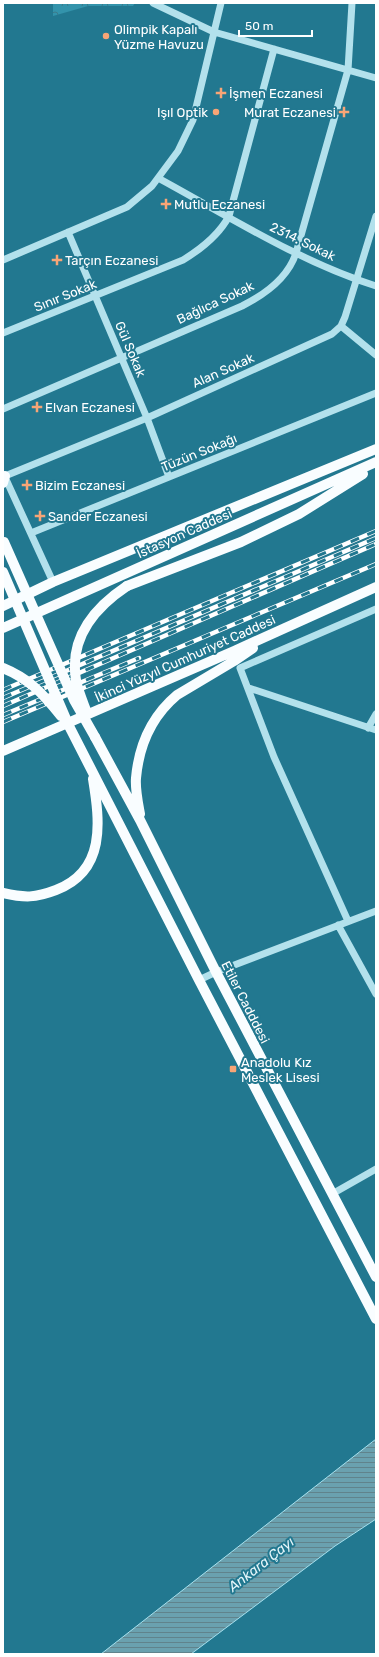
<svg xmlns="http://www.w3.org/2000/svg" width="379" height="1657" font-family="Rubik,sans-serif">
	<style>
		.park { fill: url(#park-crowns) }
		.water { fill: url(#water-rules); stroke: #a7e0ed }
		.lines { fill: none; stroke-linecap: round; stroke-linejoin: round }
		.minor { stroke: #b3e1ec; stroke-width: 7 }
		.major { stroke: #f9fdff; stroke-width: 10 }
		.rail-casing { stroke: #fff; stroke-width: 4.5 }
		.rail { stroke: #227890; stroke-width: 3; stroke-dasharray: 9; stroke-linecap: butt }
		.major-bridge { stroke: #f9fdff; stroke-width: 10 }
		.poi-dot { fill: #f8a576; stroke: #227890; stroke-width: 1.5 }
		.labels { text-anchor: middle; stroke-width: 4; stroke-linejoin: round; paint-order: stroke }
		.poi-label { font-size: 13px; fill: #fff; stroke: #227890; text-anchor: start }
		.street-label { font-size: 13px; fill: #fff; stroke: #227890 }
		.water-label { font-size: 14px; font-style: italic; fill: #e5f6fa; stroke: #227890 }
	</style>
	<defs>
		<pattern id="park-crowns" width="20" height="18" patternUnits="userSpaceOnUse"><rect width="20" height="18" fill="#3393ab"/><path d="M2 6a3 3 0 1 1 6 0M12 15a3 3 0 1 1 6 0" fill="none" stroke="#3c7a8a"/></pattern>
		<pattern id="water-rules" width="6" height="5" patternUnits="userSpaceOnUse"><rect width="6" height="5" fill="#6aa1af"/><path d="M0 2.5h6" fill="none" stroke="#60838c"/></pattern>
	</defs>
	<rect width="100%" height="100%" fill="#227890"/>
	<path class="park" d="M53,3H135L133,6H88L53,16Z"/>
	<path class="water" d="M376,1439V1519L335,1546L191,1654H101Z"/>
	<g class="lines">
		<path class="minor" d="M153,3L214,32L376,78
			M158,178C228,216 300,262 376,286
			M68,232L147,418L169,477
			M3,260L127,207L152,186L178,151L193,120L221,3
			M341,326L376,355
			M3,333L183,260C201,249 219,235 229,216L274,49
			M3,409L242,306C264,295 288,278 296,253L348,70L352,3
			M4,475L53,582
			M5,476L147,418L332,334L341,326L345,317L376,216
			M31,533L376,393
			M249,688L376,730
			M368,728L376,714
			M348,921L274,757L240,668L376,609
			M338,925L376,994
			M199,980L216,972L376,911
			M332,1194L376,1169"/>
		<path class="major" d="M3,483L5,476
			M127,586L241,542L299,514L363,474
			M3,606L53,582L376,449
			M3,628L376,462
			M69,726L199,980L376,1319
			M95,737L140,820L216,972L376,1277
			M3,751L234,651L376,587
			M140,814C138,803 135,789 136,778C139,745 152,716 177,695L234,661L253,648
			M3,893C25,898 35,898 56,890C106,871 100,822 93,779"/>
		<defs>
			<path id="rail" d="M3,690L376,531
				M3,698L376,538
				M3,706L376,544
				M3,715L139,658
				M3,722L376,564"/>
		</defs>
		<use href="#rail" class="rail-casing"/>
		<use href="#rail" class="rail"/>
		<path class="major-bridge" d="M4,542L74,700L95,737
			M3,572L69,726
			M3,668C30,679 43,694 61,716
			M87,713C83,702 78,691 76,680C69,638 94,608 127,586"/>
	</g>
	<g class="poi-dot">
		<circle cx="106" cy="36" r="4"/>
		<path d="M219 87h4v4h4v4h-4v4h-4v-4h-4v-4h4z"/>
		<circle cx="216" cy="112" r="4"/>
		<path d="M342 106h4v4h4v4h-4v4h-4v-4h-4v-4h4z"/>
		<path d="M164 198h4v4h4v4h-4v4h-4v-4h-4v-4h4z"/>
		<path d="M55 254h4v4h4v4h-4v4h-4v-4h-4v-4h4z"/>
		<path d="M35 401h4v4h4v4h-4v4h-4v-4h-4v-4h4z"/>
		<path d="M25 479h4v4h4v4h-4v4h-4v-4h-4v-4h4z"/>
		<path d="M38 510h4v4h4v4h-4v4h-4v-4h-4v-4h4z"/>
		<rect x="229" y="1065" width="8" height="8" rx="2"/>
	</g>
	<g class="labels">
		<g class="poi-label">
			<text x="114" y="34">Olimpik Kapalı<tspan x="114" dy="15">Yüzme Havuzu</tspan></text>
			<text x="229" y="98">İşmen Eczanesi</text>
			<text x="208" y="117" text-anchor="end">Işıl Optik</text>
			<text x="336" y="117" text-anchor="end">Murat Eczanesi</text>
			<text x="174" y="209">Mutlu Eczanesi</text>
			<text x="65" y="265">Tarçın Eczanesi</text>
			<text x="45" y="412">Elvan Eczanesi</text>
			<text x="35" y="490">Bizim Eczanesi</text>
			<text x="48" y="521">Sander Eczanesi</text>
			<text x="241" y="1067">Anadolu Kız<tspan x="241" dy="15">Meslek Lisesi</tspan></text>
		</g>
		<g class="street-label">
			<text transform="translate(303 241) rotate(26)" y="5">2314. Sokak</text>
			<text transform="translate(65 295) rotate(-22)" y="5">Sınır Sokak</text>
			<text transform="translate(215 302) rotate(-25)" y="5">Bağlıca Sokak</text>
			<text transform="translate(131 349) rotate(67)" y="5">Gül Sokak</text>
			<text transform="translate(223 370) rotate(-24)" y="5">Alan Sokak</text>
			<text transform="translate(199 452) rotate(-22)" y="5">Tüzün Sokağı</text>
			<text transform="translate(184 533) rotate(-24)" y="5">İstasyon Caddesi</text>
			<text transform="translate(185 658) rotate(-24)" y="5">İkinci Yüzyıl Cumhuriyet Caddesi</text>
			<text transform="translate(246 1002) rotate(63)" y="5">Etiler Cadddesi</text>
		</g>
		<g class="water-label">
			<text transform="translate(261 1564) rotate(-38)" y="5">Ankara Çayı</text>
		</g>
	</g>
	<rect width="379" height="1657" fill="none" stroke="#ffffff" stroke-width="8"/>
	<path d="M239 30v6h73v-6" fill="none" stroke="#ffffff" stroke-width="2"/>
	<text x="245" y="30" font-size="12" fill="#ffffff" stroke="#227890" stroke-width="3" paint-order="stroke">50 m</text>
</svg>
